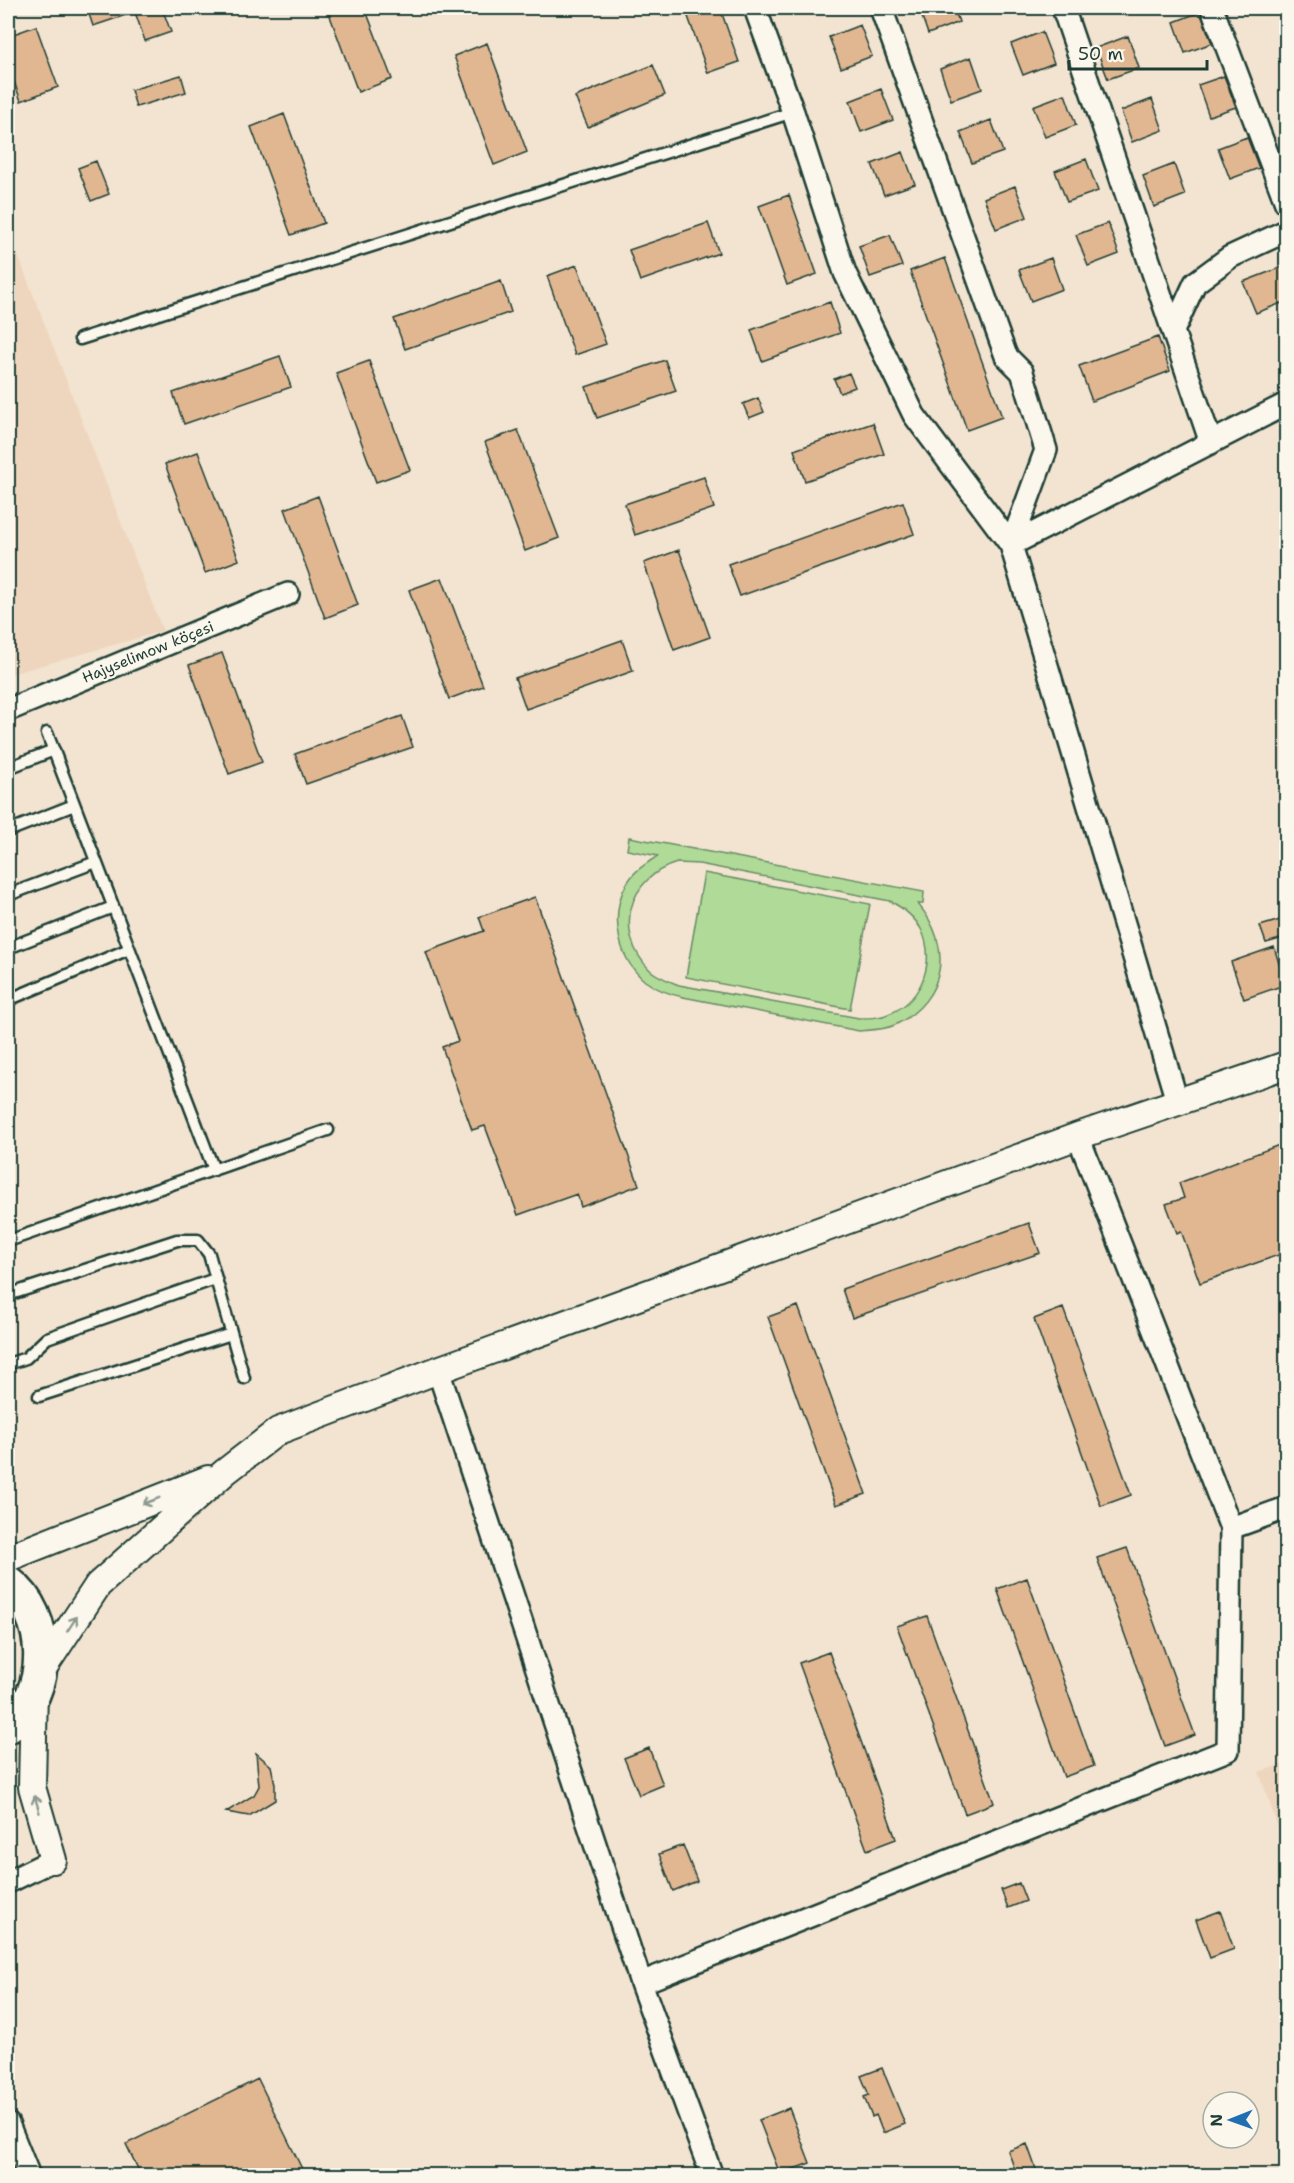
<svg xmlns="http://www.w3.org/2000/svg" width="1294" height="2183" font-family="'Shantell Sans',sans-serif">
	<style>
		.built { fill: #eed6be }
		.green { fill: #b0da97; stroke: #688c66; stroke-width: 1.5; fill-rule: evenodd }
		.building { fill: #e1b792; stroke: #1f3d34; stroke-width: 1.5 }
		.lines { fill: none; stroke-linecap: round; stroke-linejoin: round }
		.service-casing { stroke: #1f3d34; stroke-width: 15 }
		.minor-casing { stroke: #1f3d34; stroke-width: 26 }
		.tertiary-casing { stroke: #1f3d34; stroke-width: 30 }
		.trunk-casing { stroke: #1f3d34; stroke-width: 38 }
		.service { stroke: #fbf7ec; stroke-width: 10 }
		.minor { stroke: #fbf7ec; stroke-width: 21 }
		.tertiary { stroke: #fbf7ec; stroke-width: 26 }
		.trunk { stroke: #fbf7ec; stroke-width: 33 }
		.oneway { stroke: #8d9a90 }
		.labels { text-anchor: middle; stroke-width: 4.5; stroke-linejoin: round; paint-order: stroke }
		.street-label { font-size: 15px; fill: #1f3d34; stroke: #fbf7ec }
	</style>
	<rect width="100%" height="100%" fill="#f3e4d1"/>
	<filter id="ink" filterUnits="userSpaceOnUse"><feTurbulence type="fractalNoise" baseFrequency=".0167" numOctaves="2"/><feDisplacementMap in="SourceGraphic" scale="12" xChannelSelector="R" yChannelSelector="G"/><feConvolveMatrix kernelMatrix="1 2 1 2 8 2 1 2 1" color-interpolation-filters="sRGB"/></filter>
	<g filter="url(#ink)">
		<path class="built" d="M8,229L163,631L8,675Z
			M1286,1763V1852L1259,1772Z"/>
		<path class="green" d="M629,837L924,892L923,904H918C953,945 947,999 895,1025C884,1030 871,1030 859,1031L683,997C669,994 657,990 645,981C615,956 608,907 632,876C639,867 649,862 658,856L627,850ZM677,863L699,864L890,901C903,908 914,916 921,929C936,960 923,999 891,1013C881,1018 870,1018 859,1018L679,985C669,981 658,977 650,970C613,933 628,877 677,863Z
			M704,873L870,904L850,1009L686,977Z"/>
		<path class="building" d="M87,8H162L171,32L145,41L135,12L93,26Z
			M327,8H365L392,79L358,92Z
			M685,8H720L739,62L708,73Z
			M919,8H954L959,22L928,34Z
			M1200,12L1212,43L1185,53L1174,22Z
			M860,25L872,56L841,68L829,37Z
			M36,26L58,87L21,101L8,65V36Z
			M1042,32L1054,63L1023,75L1011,44Z
			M1128,36L1139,68L1108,79L1096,48Z
			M487,43L527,152L494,165L454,56Z
			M971,57L982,89L951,100L940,69Z
			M653,65L665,95L588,127L575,97Z
			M181,75L186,92L136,107L131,90Z
			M1224,76L1236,107L1209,116L1198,85Z
			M881,89L893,120L861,132L850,101Z
			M1065,94L1076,125L1045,137L1033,106Z
			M1152,99L1163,130L1132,142L1121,111Z
			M284,114L324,223L291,235L251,127Z
			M991,120L1003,152L972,163L960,132Z
			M1247,137L1259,168L1230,179L1218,148Z
			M903,152L915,184L884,195L872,164Z
			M1086,159L1098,191L1067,202L1055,171Z
			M96,161L109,194L91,201L78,168Z
			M1174,164L1185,195L1154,207L1143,176Z
			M1015,186L1027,217L996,229L984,198Z
			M789,195L817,274L787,285L759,206Z
			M708,223L719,253L640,281L629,250Z
			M1108,223L1119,254L1088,266L1076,235Z
			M890,235L902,266L870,277L859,246Z
			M945,258L1002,417L967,430L910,271Z
			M1051,258L1062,289L1031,301L1019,270Z
			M577,265L606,344L575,355L547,276Z
			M1287,265V301L1256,313L1243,282Z
			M501,281L511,312L405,349L394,319Z
			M830,302L840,333L762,361L751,330Z
			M1158,337L1170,371L1092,401L1079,366Z
			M280,356L291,387L184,424L173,393Z
			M665,360L676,391L597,418L586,387Z
			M369,361L410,470L376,482L336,373Z
			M849,373L855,387L840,393L834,379Z
			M758,398L764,412L749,418L743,404Z
			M873,423L884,454L805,481L794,450Z
			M518,430L559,538L525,551L485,442Z
			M198,452L239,560L205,573L165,464Z
			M704,477L714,508L635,535L625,504Z
			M318,496L358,605L325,618L285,509Z
			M903,502L914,534L740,596L728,564Z
			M679,550L710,637L674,650L644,563Z
			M442,578L483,686L449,699L409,590Z
			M622,640L633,671L526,709L515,678Z
			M222,653L262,762L229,774L189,665Z
			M402,716L413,747L306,784L295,754Z
			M535,897L639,1185L581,1207L577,1194L518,1215L485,1126L472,1130L442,1047L458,1041L426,952L484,931L479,917Z
			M1287,918V937L1266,943L1260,926Z
			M1274,947L1281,970L1287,968V984L1244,999L1231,962Z
			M1287,1142V1252L1200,1283L1181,1231L1177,1233L1166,1204L1184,1198L1179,1183Z
			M1029,1223L1040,1253L852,1318L842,1289Z
			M798,1306L866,1494L836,1505L768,1317Z
			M1063,1308L1131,1495L1101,1506L1034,1319Z
			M1127,1548L1195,1735L1165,1746L1097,1558Z
			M1027,1578L1094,1766L1064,1777L997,1589Z
			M927,1616L994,1803L965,1814L897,1626Z
			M829,1652L896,1839L867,1850L799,1663Z
			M649,1748L663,1785L639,1795L624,1758Z
			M256,1753L271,1766L275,1784V1800L249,1816L226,1812L254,1795L259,1786Z
			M683,1845L697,1881L673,1891L659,1854Z
			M1019,1883L1026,1901L1008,1908L1001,1890Z
			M1220,1911L1234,1949L1210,1958L1196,1920Z
			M882,2068L905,2124L883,2133L876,2115L872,2117L864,2097L869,2095L861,2076Z
			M258,2079L305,2175H141L126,2144Z
			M789,2108L810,2163L780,2174L759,2120Z
			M1027,2144L1037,2172L1028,2175H1017L1008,2151Z"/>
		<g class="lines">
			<defs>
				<path id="service" d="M80,339L793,112
					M47,733L214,1170
					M8,768L54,750
					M8,831L74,805
					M8,895L96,862
					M8,948L113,907
					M8,1000L129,949
					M8,1241L328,1130
					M8,1295L177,1240H198L209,1254L244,1378
					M8,1364L26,1358L47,1338L215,1279
					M39,1396L231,1334"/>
				<path id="minor" d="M755,8L793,112L845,273L914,415L1011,545L1177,1101
					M881,8L1006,356L1022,372L1046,450L1011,545
					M1063,8L1211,443
					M1212,8L1286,203
					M1173,331L1195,283L1230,257L1286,231
					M1011,545L1286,404
					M8,710L288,594
					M1078,1136L1231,1528L1286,1508
					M438,1370L641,1983L712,2176
					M8,1882L53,1860
					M641,1983L1228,1750L1231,1528
					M8,2124L29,2176"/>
				<path id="tertiary" d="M8,1558L208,1479
					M40,1673L98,1585L225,1472L278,1431L438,1370L1078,1136L1286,1065
					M34,1689L32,1787L53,1860"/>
				<path id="trunk" d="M8,1583C50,1614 53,1694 8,1726"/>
			</defs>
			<use href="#service" class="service-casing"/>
			<use href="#minor" class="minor-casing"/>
			<use href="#tertiary" class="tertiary-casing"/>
			<use href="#trunk" class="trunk-casing"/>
			<use href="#service" class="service"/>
			<use href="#minor" class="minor"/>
			<use href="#tertiary" class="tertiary"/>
			<use href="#trunk" class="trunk"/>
		</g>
		<defs><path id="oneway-shaft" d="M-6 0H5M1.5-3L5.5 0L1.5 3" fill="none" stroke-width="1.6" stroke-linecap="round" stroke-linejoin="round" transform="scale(1.5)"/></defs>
		<g class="oneway">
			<use href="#oneway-shaft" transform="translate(151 1501) rotate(159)"/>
			<use href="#oneway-shaft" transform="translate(72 1624) rotate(-57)"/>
			<use href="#oneway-shaft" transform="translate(37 1804) rotate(-106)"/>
		</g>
	</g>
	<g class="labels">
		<g class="street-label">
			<text transform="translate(148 652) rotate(-22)" y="5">Hajyselimow köçesi</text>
		</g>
	</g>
	<rect width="1294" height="2183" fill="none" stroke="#fbf7ec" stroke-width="30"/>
	<rect x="15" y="15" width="1264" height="2153" fill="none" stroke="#1f3d34" stroke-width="2" filter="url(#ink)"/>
	<g transform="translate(1231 2120) rotate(269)"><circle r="28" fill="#fbf7ec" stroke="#a3ada2" stroke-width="1.5"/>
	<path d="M0-4.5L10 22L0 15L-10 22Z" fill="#1f6fb2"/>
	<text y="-9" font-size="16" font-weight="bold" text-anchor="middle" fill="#1f3d34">N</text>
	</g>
	<path d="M1069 60v9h138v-9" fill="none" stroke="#1f3d34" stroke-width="3"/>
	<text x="1078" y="60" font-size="18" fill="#1f3d34" stroke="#fbf7ec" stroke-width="4.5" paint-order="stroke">50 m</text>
</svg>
